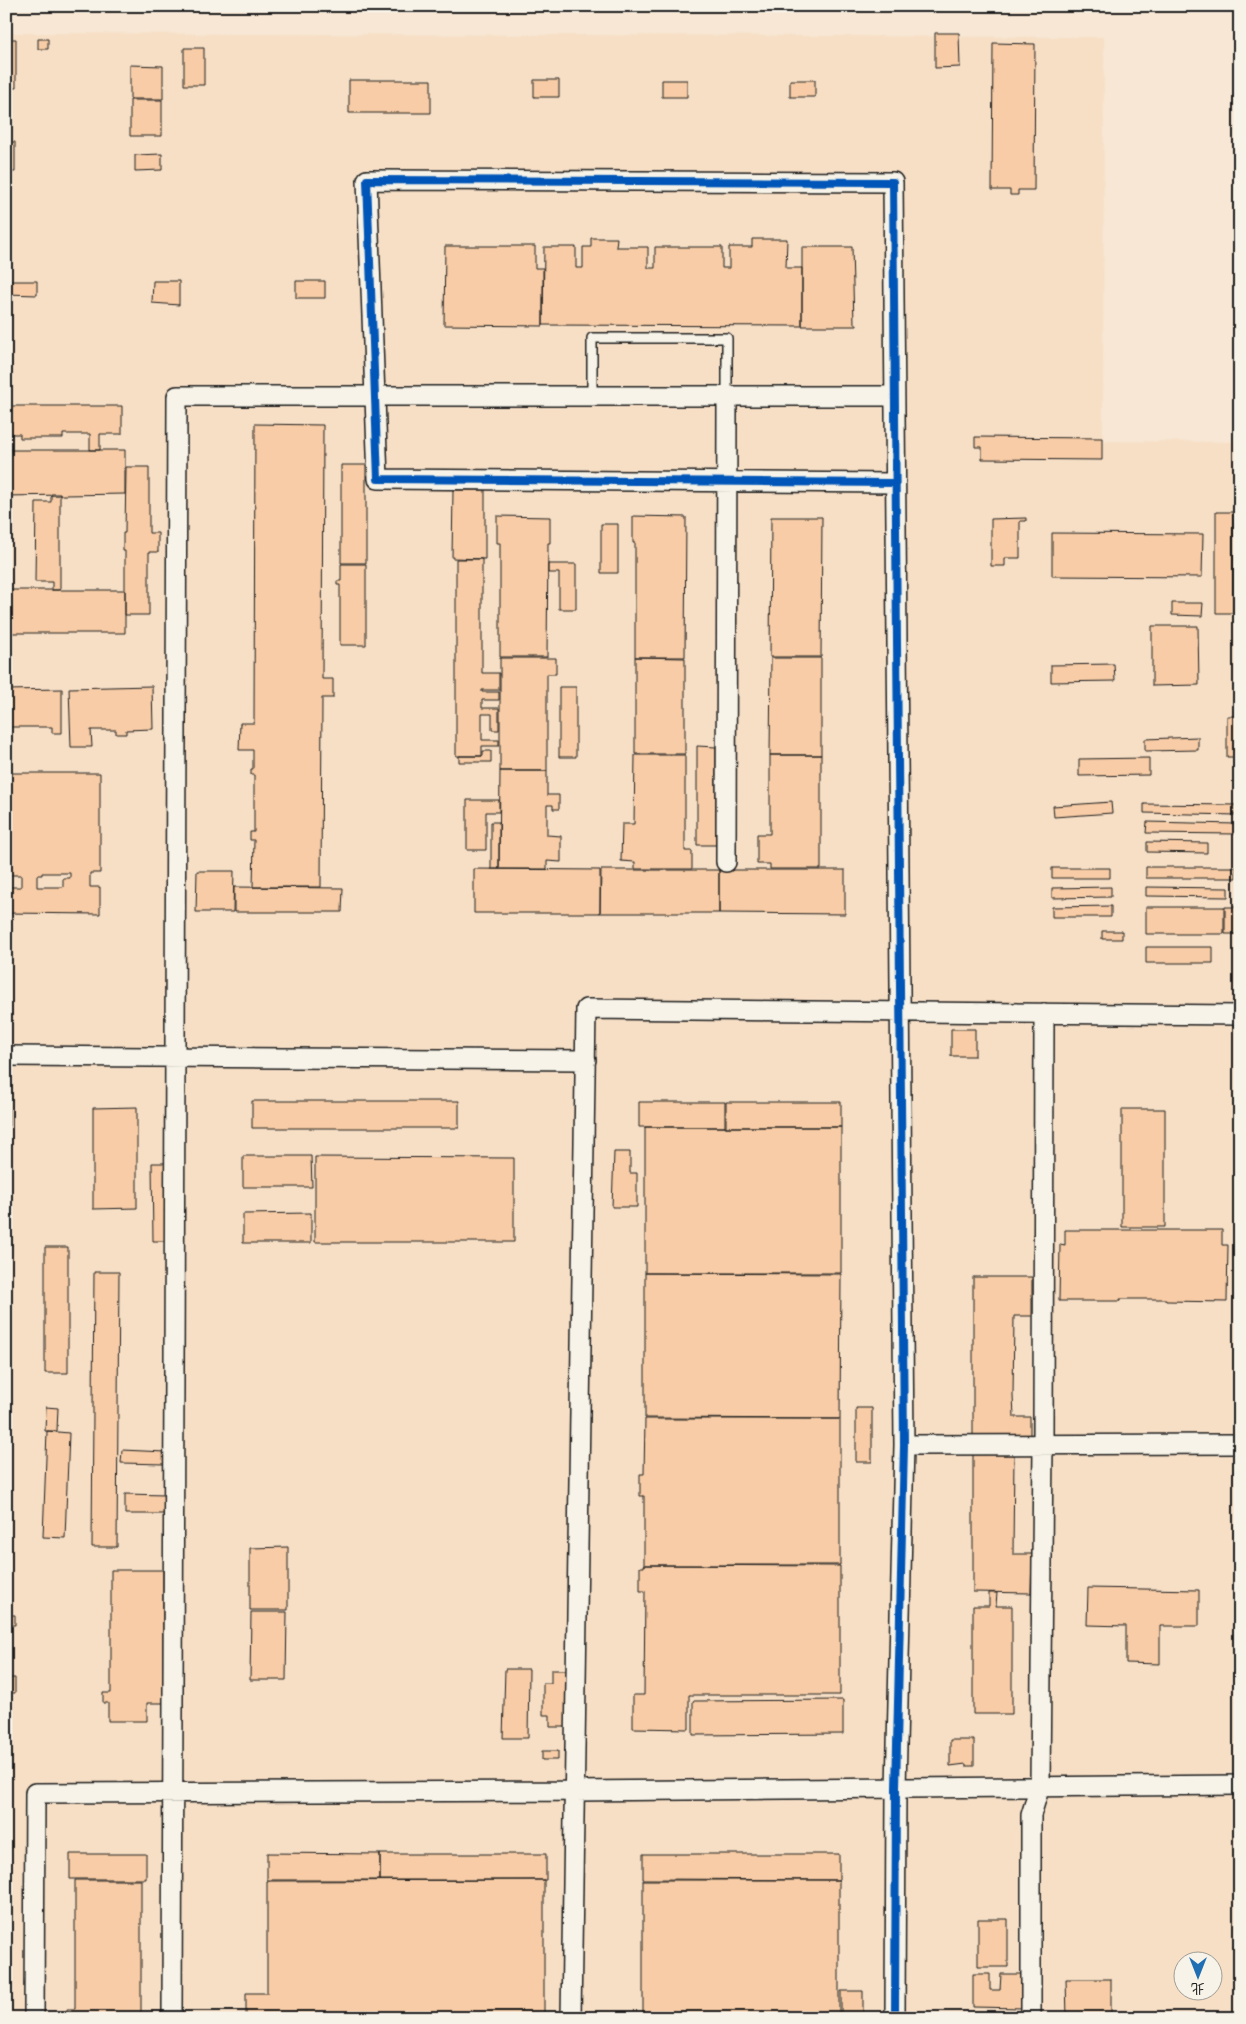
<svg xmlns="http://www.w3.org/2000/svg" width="1246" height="2024" font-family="'Balsamiq Sans','LXGW WenKai TC',sans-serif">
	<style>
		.built { fill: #f7dfc6; fill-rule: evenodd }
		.building { fill: #f7cca6; stroke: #1c1c1c; fill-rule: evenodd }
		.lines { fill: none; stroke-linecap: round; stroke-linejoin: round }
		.lane-casing { stroke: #1c1c1c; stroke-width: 12 }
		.street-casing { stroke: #1c1c1c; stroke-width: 22 }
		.lane { stroke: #f7f3e8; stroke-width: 9 }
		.street { stroke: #f7f3e8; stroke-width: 19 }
		.cycleway-casing { stroke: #f7f3e8; stroke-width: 11 }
		.cycleway { stroke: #0057b8; stroke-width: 8 }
	</style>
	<rect width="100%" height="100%" fill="#f7e7d4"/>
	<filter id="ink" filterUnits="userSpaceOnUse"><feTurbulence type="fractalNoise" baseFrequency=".02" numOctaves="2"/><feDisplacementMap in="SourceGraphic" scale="10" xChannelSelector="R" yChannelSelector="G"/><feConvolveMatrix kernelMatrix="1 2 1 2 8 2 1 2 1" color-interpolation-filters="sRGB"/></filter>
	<g filter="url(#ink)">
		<path class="built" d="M6,33L1104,37L1103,441L1240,442V2018H6ZM1184,1962H1214V1992H1184Z"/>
		<path class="building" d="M935,33H959L960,67L935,68Z
			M6,39H16V88H6Z
			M38,39H48V49H38Z
			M993,43L1035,44L1034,190H1018V195H1010V190H992Z
			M184,48H204V85H184Z
			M130,65L163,66V99H130Z
			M349,80H431V113H349Z
			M534,80H559V97H534Z
			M662,80H687V97H662Z
			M790,80H815V97H790Z
			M130,100H162V136H130Z
			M6,142H15V172H6Z
			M162,154V170L135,171V155Z
			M591,238H617L616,247H648V268H655V247H722V268H729V247H752V239H787L786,268H802V326L543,325L544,247H576V268H583V247H591Z
			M445,246H535V268H543V326L444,325Z
			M802,247H852L854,324H857V326H802Z
			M6,281H37V295L6,294Z
			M153,281H179V305L152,303Z
			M296,281H325V298H296Z
			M6,406H122V434H100V450H90V434H63V438H20V434H6Z
			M255,424L323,425L322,679H333V698H322L321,887H253L254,840H250V832H254V775H251V769H253V750H239L240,723H254Z
			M975,437L1102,438V460L982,459V447H975Z
			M6,450H125V494L6,496Z
			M341,465H366V563H341Z
			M126,467H149V533H158V552H149V615H125V551H123V533H125Z
			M453,490H485V559L452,558Z
			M51,494H60V590H52V582H35L36,502H51Z
			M1216,512H1233V613H1216Z
			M497,516L550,517V543H548L547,657H500V543H497Z
			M633,516L686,517L685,657H635V543H633Z
			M771,517H822L821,657H770Z
			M1026,518V521H1020V558H1005V566H991V519Z
			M601,524H618V573H601Z
			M1052,533L1203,534L1202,577L1052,576Z
			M456,559H482V673H499V690H482V692H499V700H482V708H499V730H492V714H482V740H499V746H482V756H456Z
			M341,564H366V645H340V585H337V581H341Z
			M548,564H576V609H559V573H548Z
			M6,590H125V633H6Z
			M1172,603H1203L1202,616L1172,615Z
			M1152,626H1198L1199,685L1152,686Z
			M635,657L685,658V754H635Z
			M500,658H556V674H547V771H500Z
			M771,658H821V755H770Z
			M1114,664L1115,681L1051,682V665Z
			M152,686L153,729L126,730V734H116V730H91L92,747H71L69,688Z
			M559,687H576V757H559Z
			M62,689V733H52V727H6V690Z
			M1227,716H1237V757H1227Z
			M1198,737V750L1145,751V739Z
			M697,746L716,747V845H697Z
			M483,751H491V762H459V756H483Z
			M635,755H685V851H692V869H635V862L621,861L622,824H634Z
			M770,755H821V869H770V864H757V834H770Z
			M1149,758V775L1079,776V759Z
			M500,771H547V795H559V809H553V805H547V835L561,836V862L547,861V869H499Z
			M6,773H100V873H90V887H100V914L6,913V887H21V875H6ZM42,873H70V878H63V887H37V875H42Z
			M467,800H499V812H486V850H467Z
			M1111,802L1112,813L1054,817L1053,806Z
			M1144,804L1236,805V815L1144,813Z
			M491,822H499V869H491Z
			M1147,822L1236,824V834L1146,833Z
			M1147,842L1207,843V853L1147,852Z
			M1146,867H1236V878H1146Z
			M1052,868H1110V878H1052Z
			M474,869L600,870V913H474Z
			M601,870H719V913H600Z
			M719,870H845V914L719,913Z
			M197,871H234L233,912H196Z
			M234,887L343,888L342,912H234Z
			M1111,887V897L1052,898V888Z
			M1146,887L1228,888V897L1146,896Z
			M1111,906V917H1052V907Z
			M1146,907H1224V934H1146Z
			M1225,907H1237V934H1225Z
			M1102,931H1122V939H1102Z
			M1146,947H1213V963H1146Z
			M951,1029H975V1056H951Z
			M6,1100H9V1126H6Z
			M252,1101H459V1128H252Z
			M639,1102H725V1127H639Z
			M726,1102H841V1127H726Z
			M137,1107V1208L93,1209V1108Z
			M1122,1109H1165V1227H1122Z
			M6,1126H8L6,1324Z
			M645,1127H841V1273H645Z
			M614,1152H630V1173H637V1207H612Z
			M243,1156H311L312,1187H243Z
			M315,1157L514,1158V1242H315Z
			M152,1163H167L168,1241H153Z
			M311,1213V1243H243V1214Z
			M1065,1230H1222V1245H1228L1227,1302L1166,1301V1299H1120V1301H1059L1060,1244L1065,1245Z
			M45,1247H68V1373H45Z
			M94,1272H119L117,1547H92Z
			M645,1273L841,1274L840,1419L645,1418Z
			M973,1277H1032V1316H1014L1013,1396L1014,1417H1030V1454H1014L1013,1554H1032L1031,1593L973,1592Z
			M46,1407L58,1408L57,1431H45Z
			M856,1408H872V1462H856Z
			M645,1419H840V1565H644V1496H640V1474H644Z
			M47,1431L69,1433L65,1538L43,1537Z
			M122,1450L165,1452L164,1464L121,1463Z
			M125,1494L165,1495V1514H125Z
			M6,1505H9V1544H6Z
			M288,1547V1610H250V1548Z
			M644,1565L840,1566V1695H689V1729L633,1728V1695H644L645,1591H640V1567H644Z
			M111,1570H163V1703H147V1721H108V1703H103V1693H111Z
			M1088,1588L1199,1590V1626H1160V1664L1126,1663V1626L1087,1625Z
			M989,1593H997L996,1606H1012V1714H973V1606H989Z
			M251,1612H287L286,1680H250Z
			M6,1615H15V1625H6Z
			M505,1669H529L528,1738H503Z
			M551,1670H568L566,1727H550V1715H543V1683H551Z
			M6,1678H15V1693H6Z
			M843,1700V1734L693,1735V1701Z
			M950,1740H974V1766H966V1764L950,1766Z
			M542,1751H558V1760H542Z
			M267,1853L380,1854V1880H267Z
			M70,1854H146V1879H70Z
			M380,1854H546V1880H380Z
			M643,1854H839V1880L643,1879Z
			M75,1880H141V2018H67V2009H75Z
			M544,1880V2018H246V1993H267V1881Z
			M643,1880H839V2018H643Z
			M6,1881H9L8,1937H6Z
			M978,1919H1008V1967H978Z
			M973,1974H990V1990H1000L1001,1974H1023L1022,2008L973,2007Z
			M1066,1979H1111V2018H1067Z
			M841,1991H863V2018H841Z"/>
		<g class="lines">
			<defs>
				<path id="lane" d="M592,396V338H727V396"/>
				<path id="street" d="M895,483L378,479L367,180L893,182L904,1445L896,1788L895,2018
					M726,862L727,396
					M6,1056L586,1060
					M904,1445L1240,1444
					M34,2018L35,1793L574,1791L1240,1785
					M172,2018L177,396H894
					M571,2018L586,1009L1240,1015
					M1031,2018V1815L1040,1786L1043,1444L1044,1013"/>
			</defs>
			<use href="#lane" class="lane-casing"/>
			<use href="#street" class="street-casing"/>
			<use href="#lane" class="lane"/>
			<use href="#street" class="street"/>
			<defs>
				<path id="cycleway" d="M895,483L378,479L367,180L893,182L904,1445L896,1788L895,2018"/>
			</defs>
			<use href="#cycleway" class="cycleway-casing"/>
			<use href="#cycleway" class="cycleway"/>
		</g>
	</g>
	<rect width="1246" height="2024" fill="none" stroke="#f7f3e8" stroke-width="25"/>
	<rect x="12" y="12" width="1221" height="1999" fill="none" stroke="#1c1c1c" stroke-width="2" filter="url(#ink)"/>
	<g transform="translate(1198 1976) rotate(180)"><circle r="24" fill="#f7f3e8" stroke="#9f9d96"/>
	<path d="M0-4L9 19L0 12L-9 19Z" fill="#1f6fb2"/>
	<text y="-8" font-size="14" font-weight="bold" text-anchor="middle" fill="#1c1c1c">北</text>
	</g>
</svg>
